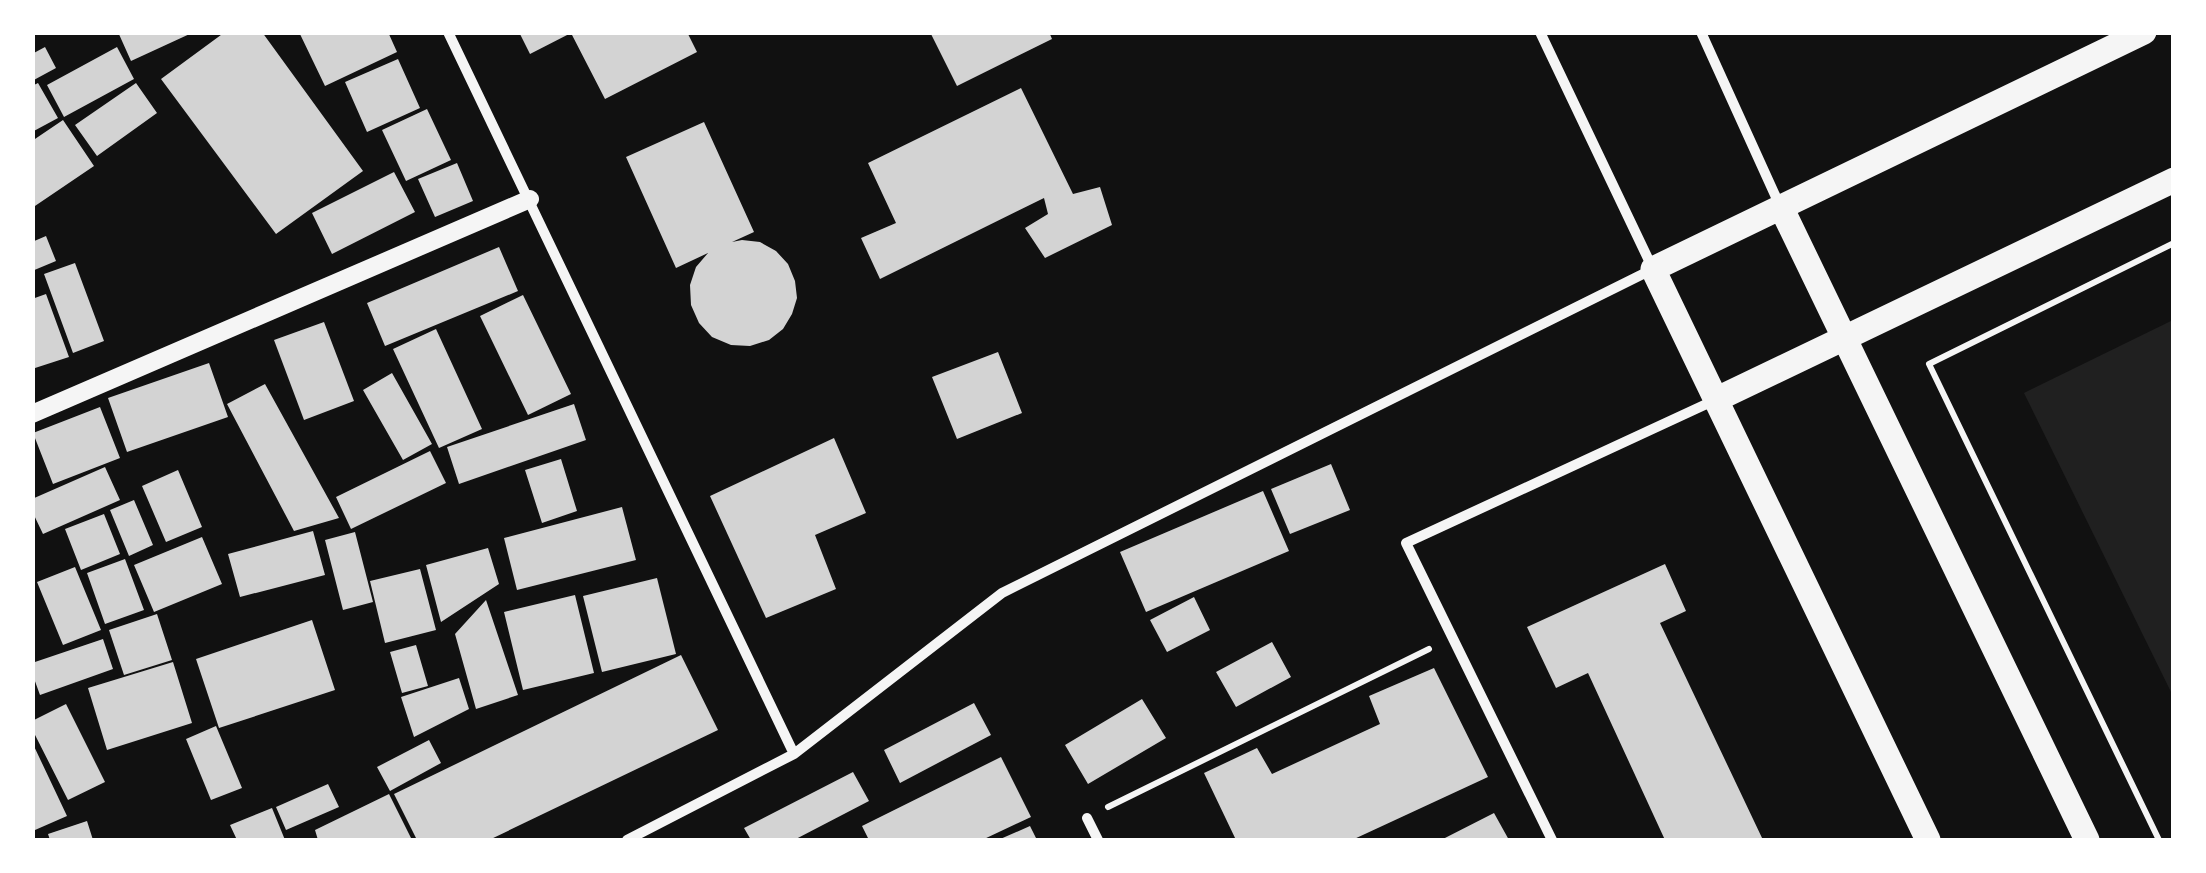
<svg xmlns="http://www.w3.org/2000/svg" width="2206" height="873" font-family="Raleway,sans-serif">
	<style>
		.green { fill: #202020 }
		.building { fill: #d3d3d3 }
		.lines { fill: none; stroke-linecap: round; stroke-linejoin: round }
		.path { stroke: #f5f5f5; stroke-width: 6 }
		.minor { stroke: #f5f5f5; stroke-width: 10 }
		.tertiary { stroke: #f5f5f5; stroke-width: 18 }
		.primary { stroke: #f5f5f5; stroke-width: 25 }
	</style>
	<rect width="100%" height="100%" fill="#111"/>
	<path class="green" d="M2173,320V696L2024,393Z"/>
	<path class="building" d="M118,32H194L131,61Z
		M225,32H262L363,171L276,234L161,79Z
		M299,32H388L397,52L325,86Z
		M519,32H687L697,52L605,99L571,33L530,54Z
		M930,32H1049L1052,39L957,86Z
		M45,47L56,68L32,81V54Z
		M117,47L134,79L64,117L47,85Z
		M398,59L420,108L367,132L345,82Z
		M38,83L58,118L32,132V86Z
		M136,83L157,113L97,156L75,125Z
		M1021,88L1073,194L1100,187L1112,225L1045,258L1025,228L1048,214L1044,198L880,279L861,238L896,223L868,163Z
		M427,109L451,160L406,181L382,130Z
		M63,120L94,166L32,208V141Z
		M704,122L754,232L732,242L742,240L760,242L776,251L788,264L795,281L797,298L792,314L783,329L769,340L750,346L731,345L712,337L699,323L691,305L690,285L696,267L708,253L676,268L626,157Z
		M457,163L473,201L435,217L418,179Z
		M394,172L415,212L332,254L312,213Z
		M46,236L56,261L32,271V242Z
		M499,247L518,291L385,346L367,303Z
		M75,263L104,341L73,353L44,274Z
		M46,294L69,357L32,369V299Z
		M523,295L571,394L528,415L480,316Z
		M324,322L354,401L304,420L274,340Z
		M436,329L482,429L439,448L393,349Z
		M998,352L1022,413L957,439L932,377Z
		M209,363L228,417L127,452L108,398Z
		M392,373L432,444L403,460L363,390Z
		M265,384L339,518L294,531L227,404Z
		M574,404L586,440L459,484L447,447Z
		M100,407L120,458L53,484L33,433Z
		M834,438L866,513L815,535L836,589L766,618L710,496Z
		M430,451L446,483L351,529L336,497Z
		M561,459L577,511L542,523L525,470Z
		M1331,464L1350,510L1290,534L1271,489Z
		M105,467L120,500L43,534L32,511V499Z
		M178,470L202,527L166,542L142,486Z
		M1263,491L1289,551L1146,612L1120,552Z
		M134,500L153,545L129,556L110,510Z
		M622,507L636,560L517,590L504,538Z
		M104,514L120,554L81,570L65,529Z
		M313,531L325,575L240,597L228,554Z
		M355,532L373,602L343,610L325,540Z
		M202,537L222,584L154,612L134,565Z
		M488,548L499,584L441,622L426,565Z
		M125,559L144,610L105,624L87,573Z
		M1665,564L1686,611L1660,623L1763,840H1665L1588,673L1556,688L1527,627Z
		M75,567L101,630L63,645L37,582Z
		M420,569L436,630L385,643L370,581Z
		M657,578L676,654L602,672L583,596Z
		M575,595L594,673L523,690L504,612Z
		M1194,597L1210,630L1167,652L1150,620Z
		M486,600L518,695L476,709L455,634Z
		M157,614L172,660L124,675L109,630Z
		M312,620L335,690L219,728L196,659Z
		M103,639L113,669L40,695L32,673V663Z
		M1272,642L1291,677L1236,707L1216,672Z
		M416,645L428,686L402,693L390,652Z
		M681,655L718,730L489,840H417L394,794Z
		M173,662L192,723L107,750L88,688Z
		M1434,668L1488,777L1352,840H1236L1204,773L1257,748L1272,774L1380,724L1369,696Z
		M459,678L469,709L414,737L401,697Z
		M1142,699L1166,738L1088,784L1065,745Z
		M974,703L991,735L900,783L884,750Z
		M66,704L105,782L68,800L32,729V721Z
		M216,726L242,788L211,800L186,739Z
		M429,740L441,763L390,791L377,767Z
		M32,742L67,816L35,830L32,824Z
		M1001,757L1031,817L982,840H869L862,826Z
		M853,772L869,801L794,840H751L744,828Z
		M328,784L339,807L286,830L276,807Z
		M389,794L412,840H318L315,830Z
		M272,808L285,840H237L230,825Z
		M1494,813L1509,840H1441Z
		M87,821L93,840H50L48,834Z
		M1030,826L1037,840H998Z"/>
	<g class="lines">
		<path class="path" d="M1108,807L1429,649
			M2159,840L1929,364L2174,243"/>
		<path class="minor" d="M448,32L794,754
			M1701,32L1780,206
			M1087,818L1098,840
			M627,840L794,754L1002,593L1653,269L1540,32
			M1552,840L1406,543L1713,401"/>
		<path class="tertiary" d="M32,414L530,199"/>
		<path class="primary" d="M1781,207L2087,840
			M1715,400L2174,180
			M1928,840L1653,269L2144,32"/>
	</g>
	<rect width="2206" height="873" fill="none" stroke="#ffffff" stroke-width="70"/>
</svg>
